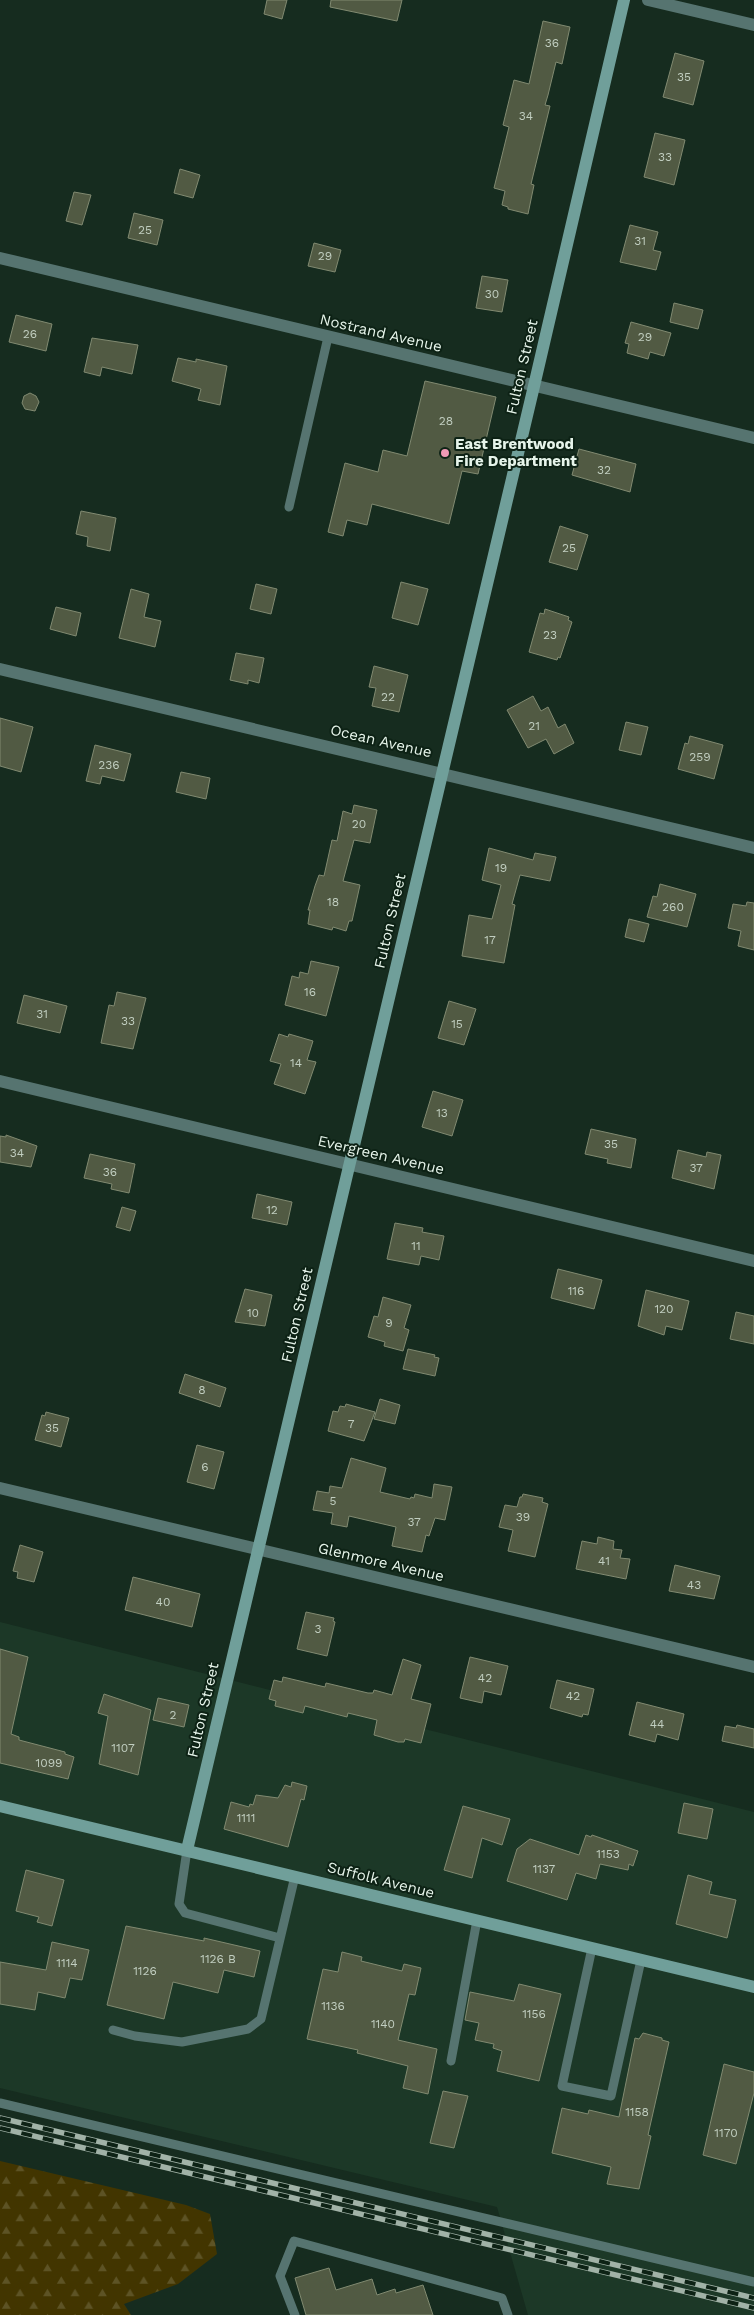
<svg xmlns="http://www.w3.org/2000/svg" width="754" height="2315" font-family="'Work Sans',sans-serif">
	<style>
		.built { fill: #1c3827 }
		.forest { fill: url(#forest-firs) }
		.building { fill: #515a43; stroke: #818a71 }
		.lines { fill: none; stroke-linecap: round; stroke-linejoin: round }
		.lane { stroke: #567470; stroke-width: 9 }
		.street { stroke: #567470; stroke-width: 12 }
		.secondary { stroke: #709f9a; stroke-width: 12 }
		.rail-casing { stroke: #a1b2a7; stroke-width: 5.5 }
		.rail { stroke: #0d2215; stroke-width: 4; stroke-dasharray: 11; stroke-linecap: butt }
		.poi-dot { fill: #f09ab5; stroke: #0d2215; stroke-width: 2 }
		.labels { text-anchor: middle; stroke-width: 4; stroke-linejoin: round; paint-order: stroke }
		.number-label { font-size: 12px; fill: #c1cec0 }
		.street-label { font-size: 15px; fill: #e6f4ea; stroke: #0d2215 }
		.poi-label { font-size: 15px; font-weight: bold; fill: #e6f4ea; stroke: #0d2215; text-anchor: start }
	</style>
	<defs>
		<pattern id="forest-firs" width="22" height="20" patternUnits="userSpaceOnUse" patternTransform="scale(1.25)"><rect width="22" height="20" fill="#423500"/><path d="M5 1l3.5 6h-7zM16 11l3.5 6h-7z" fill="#5d5325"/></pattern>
	</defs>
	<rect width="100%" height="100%" fill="#162c1f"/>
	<path class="built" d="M0,1622L754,1812V2315H528L497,2207L0,2088Z"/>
	<path class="forest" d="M0,2161L186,2205L210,2214L217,2254L178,2284L124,2304L131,2315H0Z"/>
	<path class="building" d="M267,0H287L282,19L264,14Z
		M331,0H402L397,21L330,7Z
		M543,21L570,27L562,64L556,62L548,95L545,105L550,106L531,184L534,185L528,214L508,209V207L502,205L505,191L494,188L509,127L503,125L514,80L529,84Z
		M675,53L704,61L693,105L663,97Z
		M655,133L685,140L674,185L644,177Z
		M180,169L200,175L193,198L174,193Z
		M74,192L91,195L82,225L66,221Z
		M134,213L163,220L157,245L128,238Z
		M630,225L658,232L653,250L661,252L656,270L620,262Z
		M314,243L341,250L335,272L308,266Z
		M482,276L508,280L502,312L476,308Z
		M674,303L703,310L698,329L670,322Z
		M16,315L52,324L46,351L9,342Z
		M631,322L671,333L664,356L650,352L648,359L627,353L629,344L625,343Z
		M92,338L138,345L132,374L102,367L100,376L84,372Z
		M178,358L196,362V359L227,366L220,405L198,400L201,389L172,381Z
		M425,381L496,397L478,474L462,471L449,524L372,504L367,525L347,520L343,536L328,532L345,463L378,472L383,450L407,456Z
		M30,393L36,396L39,402L35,411L25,409L22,403L24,396Z
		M579,449L636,464L630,492L572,475Z
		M81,511L116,518L110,551L87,546L88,537L76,534Z
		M560,526L588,535L577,570L549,562Z
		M401,582L428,589L418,625L392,618Z
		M256,584L277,589L271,614L250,609Z
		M131,589L149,594L144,617L161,621L155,647L119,638Z
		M56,607L81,613L76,636L50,629Z
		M545,609L569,617L568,620L572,622L560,658L558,657L557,660L529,652L540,613L544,614Z
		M236,653L264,658L259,683L248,680V684L230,680Z
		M374,666L408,675L399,712L372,706L376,688L369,687Z
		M533,696L541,711L548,707L558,728L565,724L574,743L554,754L546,739L528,748L507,710Z
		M0,718L33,727L21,772L0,766Z
		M626,722L648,727L641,755L619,750Z
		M690,736L723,745L714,779L678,769L685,743L688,744Z
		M95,745L131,754L124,781L102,776L100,784L86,781Z
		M181,772L210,778L206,799L176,792Z
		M354,805L377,810L370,843L354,840L343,881L360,885L352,921H349L346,931L333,927L332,930L308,924L310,910H308L315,886L319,875L324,876L332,840L337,841L343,811L352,814Z
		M489,848L533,860L535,853L556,857L550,881L520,875L512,904L515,905L504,963L462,956L469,915L492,919L501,885L482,880Z
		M660,884L696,894L687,927L647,917L653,896L657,897Z
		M747,902L754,903V950L738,946L741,931L728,928L733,904L746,906Z
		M629,919L649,924L644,942L625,937Z
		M311,961L339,967L326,1016L285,1005L292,976L299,978L300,972L308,974Z
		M117,992L146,998L133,1049L101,1043L109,1005L114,1006Z
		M24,995L67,1006L60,1033L17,1023Z
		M449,1001L476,1009L464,1045L438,1038Z
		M279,1034L288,1037L289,1034L313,1041L307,1060L316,1062L305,1094L274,1084L281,1064L270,1061Z
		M433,1091L463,1100L452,1136L422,1127Z
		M591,1129L636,1139L631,1168L607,1163L608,1159L585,1154Z
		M6,1135L37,1146L31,1167L0,1162V1136L6,1137Z
		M678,1150L706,1157L707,1152L721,1155L714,1189L672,1178Z
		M90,1154L135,1164L129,1193L111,1189L112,1184L84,1178Z
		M257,1194L292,1202L287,1225L252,1218Z
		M122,1207L136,1211L130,1231L116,1227Z
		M395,1223L423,1228L422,1232L444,1236L439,1260L421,1256L419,1265L387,1259Z
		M558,1269L602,1280L594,1309L551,1298Z
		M245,1289L272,1295L265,1326L235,1322Z
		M646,1290L689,1301L682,1330L666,1326L664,1335L638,1326Z
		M383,1297L411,1305L404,1328L409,1330L403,1351L384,1346L385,1342L368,1337L374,1316L378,1317Z
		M736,1312L754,1316V1344L730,1339Z
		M408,1349L435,1355L434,1357L439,1358L435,1376L403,1369Z
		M185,1374L226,1388L220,1407L179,1393Z
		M380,1399L400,1405L395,1424L374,1419Z
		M346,1404L375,1412L364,1441L328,1431L333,1411L338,1412L340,1406L345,1407Z
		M46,1412L69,1418L61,1447L35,1440L42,1415L45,1416Z
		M197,1445L224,1452L214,1489L187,1482Z
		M351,1458L386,1468L380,1492L410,1499L411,1497L414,1498L415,1494L432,1498L434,1484L452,1487L445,1520L435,1518L429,1536L426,1535L422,1552L392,1546L396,1527L349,1516L347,1527L331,1524L333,1513L313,1510L317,1491L329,1493L330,1486L342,1488Z
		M523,1494L543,1498L542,1502L548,1504L535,1557L508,1551L513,1530L499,1527L505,1505L517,1507L520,1497H522Z
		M598,1537L614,1541L613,1549L622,1550L620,1558L630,1559L626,1579L576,1569L582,1541L597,1544Z
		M20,1545L43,1552L34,1582L17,1578L18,1572L13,1571Z
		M675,1565L720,1576L714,1599L669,1591Z
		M133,1577L200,1594L192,1627L125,1610Z
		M306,1612L334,1618L333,1621L335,1622L327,1656L297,1649Z
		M0,1649L28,1657L11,1734L19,1737V1740L65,1752V1754L74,1757L68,1779L0,1763Z
		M470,1657L508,1666L501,1695L484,1691L482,1703L460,1698Z
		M403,1659L421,1665L411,1699L431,1704L421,1743L405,1739L404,1742H398L374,1735L377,1720L348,1713L347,1717L305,1706L303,1713L275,1706L276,1701L269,1699L274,1680L282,1682L283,1677L325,1687L326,1683L368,1693H373L374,1690L392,1695Z
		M557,1680L594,1689L588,1715L583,1714L582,1717L550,1708Z
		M104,1694L151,1710L138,1775L99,1764L108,1716L98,1713Z
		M158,1698L189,1705L184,1727L153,1720Z
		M637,1702L684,1714L678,1740L657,1734L655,1742L629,1735Z
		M737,1725L754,1729V1748L722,1741L725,1726L736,1728Z
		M292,1782L307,1786L304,1800L301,1799L288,1847L224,1829L231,1802L249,1807L250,1804L253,1805L256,1795L278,1798L285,1785L291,1787Z
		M684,1803L713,1809L707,1839L678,1833Z
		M463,1806L510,1819L502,1845L482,1838L472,1878L444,1870Z
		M586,1835L591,1837L592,1835L638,1851L633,1866L629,1864L628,1870L600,1864L596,1879L576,1873L567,1900L507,1881L517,1849L530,1839L579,1855Z
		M26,1870L64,1880L52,1926L37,1922L39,1917L16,1911Z
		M688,1875L712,1882L709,1894L736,1900L727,1938L676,1924Z
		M126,1926L204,1941V1938L260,1951L254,1977L224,1970L218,1993L173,1982L164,2019L107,2005Z
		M52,1942L89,1950L82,1980L70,1978L65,1998L38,1992L35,2010L0,2004V1962L46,1970Z
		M342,1952L362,1957L361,1961L402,1971L404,1964L421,1968L415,1995L409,1994L398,2040L437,2049L428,2094L403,2088L408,2066L357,2053L358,2050L307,2039L323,1969L338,1972Z
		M519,1984L561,1994L539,2081L497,2071L502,2051L493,2048L494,2044L475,2040L479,2023L465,2020L470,1992L514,2001Z
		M643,2033L662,2038V2040L669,2042L648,2135L651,2136L639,2189L607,2184L611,2167L552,2153L562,2108L588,2114L589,2110L619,2117L635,2038L639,2039Z
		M724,2064L754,2072V2093L736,2164L703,2155Z
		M443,2091L468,2096L454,2148L430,2143Z
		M329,2268L336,2290L372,2279L377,2295L395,2289L396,2293L423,2285L433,2315H306L295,2278Z"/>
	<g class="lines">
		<path class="lane" d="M289,507L328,337
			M187,1850L179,1904L185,1913L280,1938
			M592,1948L562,2086L611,2096L641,1960
			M113,2030L135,2036L182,2042L248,2029L261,2019L295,1876
			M451,2061L477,1920
			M0,2103L754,2282
			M295,2315L280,2276L294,2241L502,2298L508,2315"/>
		<path class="street" d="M648,0L754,25
			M0,258L754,438
			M0,669L754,848
			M0,1081L754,1261
			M0,1488L754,1667"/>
		<path class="secondary" d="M0,1806L754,1987
			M187,1850L534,386L624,0"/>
		<defs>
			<path id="rail" d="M0,2118L754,2298
				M0,2128L754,2308"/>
		</defs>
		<use href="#rail" class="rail-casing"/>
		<use href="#rail" class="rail"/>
	</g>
	<circle class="poi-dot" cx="445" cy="453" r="5"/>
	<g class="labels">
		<g class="number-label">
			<text x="552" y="47">36</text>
			<text x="684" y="81">35</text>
			<text x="526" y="120">34</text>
			<text x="665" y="161">33</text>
			<text x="145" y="234">25</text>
			<text x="640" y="245">31</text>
			<text x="325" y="260">29</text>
			<text x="492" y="298">30</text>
			<text x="30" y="338">26</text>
			<text x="645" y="341">29</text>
			<text x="446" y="425">28</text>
			<text x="604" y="474">32</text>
			<text x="569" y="552">25</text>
			<text x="550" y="639">23</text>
			<text x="388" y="701">22</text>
			<text x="534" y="730">21</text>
			<text x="700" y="761">259</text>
			<text x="109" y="769">236</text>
			<text x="359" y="828">20</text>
			<text x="501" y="872">19</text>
			<text x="333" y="906">18</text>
			<text x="673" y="911">260</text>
			<text x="490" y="944">17</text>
			<text x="310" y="996">16</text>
			<text x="42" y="1018">31</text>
			<text x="128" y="1025">33</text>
			<text x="457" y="1028">15</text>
			<text x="296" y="1067">14</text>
			<text x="442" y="1117">13</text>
			<text x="611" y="1148">35</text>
			<text x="17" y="1157">34</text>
			<text x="696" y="1172">37</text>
			<text x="110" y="1176">36</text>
			<text x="272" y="1214">12</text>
			<text x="416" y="1250">11</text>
			<text x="576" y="1295">116</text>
			<text x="664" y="1313">120</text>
			<text x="253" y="1317">10</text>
			<text x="389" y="1327">9</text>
			<text x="202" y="1394">8</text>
			<text x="351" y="1428">7</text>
			<text x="52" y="1432">35</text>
			<text x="205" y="1471">6</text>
			<text x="333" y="1505">5</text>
			<text x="523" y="1521">39</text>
			<text x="414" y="1526">37</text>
			<text x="604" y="1565">41</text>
			<text x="694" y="1589">43</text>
			<text x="163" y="1606">40</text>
			<text x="318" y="1633">3</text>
			<text x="485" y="1682">42</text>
			<text x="573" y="1700">42</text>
			<text x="173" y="1719">2</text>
			<text x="657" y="1728">44</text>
			<text x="123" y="1752">1107</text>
			<text x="49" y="1767">1099</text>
			<text x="246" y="1822">1111</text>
			<text x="608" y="1858">1153</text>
			<text x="544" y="1873">1137</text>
			<text x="218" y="1963">1126 B</text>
			<text x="67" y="1967">1114</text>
			<text x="145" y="1975">1126</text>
			<text x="333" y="2010">1136</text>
			<text x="534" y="2018">1156</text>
			<text x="383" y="2028">1140</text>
			<text x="637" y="2116">1158</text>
			<text x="726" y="2137">1170</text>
		</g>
		<g class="street-label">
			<text transform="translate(381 333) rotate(13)" y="5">Nostrand Avenue</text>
			<text transform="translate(522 367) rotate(-77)" y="5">Fulton Street</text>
			<text transform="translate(381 741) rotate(13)" y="5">Ocean Avenue</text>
			<text transform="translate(390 921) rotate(-77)" y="5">Fulton Street</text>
			<text transform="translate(381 1155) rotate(13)" y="5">Evergreen Avenue</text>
			<text transform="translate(297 1315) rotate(-77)" y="5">Fulton Street</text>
			<text transform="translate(381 1562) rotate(13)" y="5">Glenmore Avenue</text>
			<text transform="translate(203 1710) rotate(-77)" y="5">Fulton Street</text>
			<text transform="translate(381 1880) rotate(14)" y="5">Suffolk Avenue</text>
		</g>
		<g class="poi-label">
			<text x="455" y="449">East Brentwood<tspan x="455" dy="17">Fire Department</tspan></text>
		</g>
	</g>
</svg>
